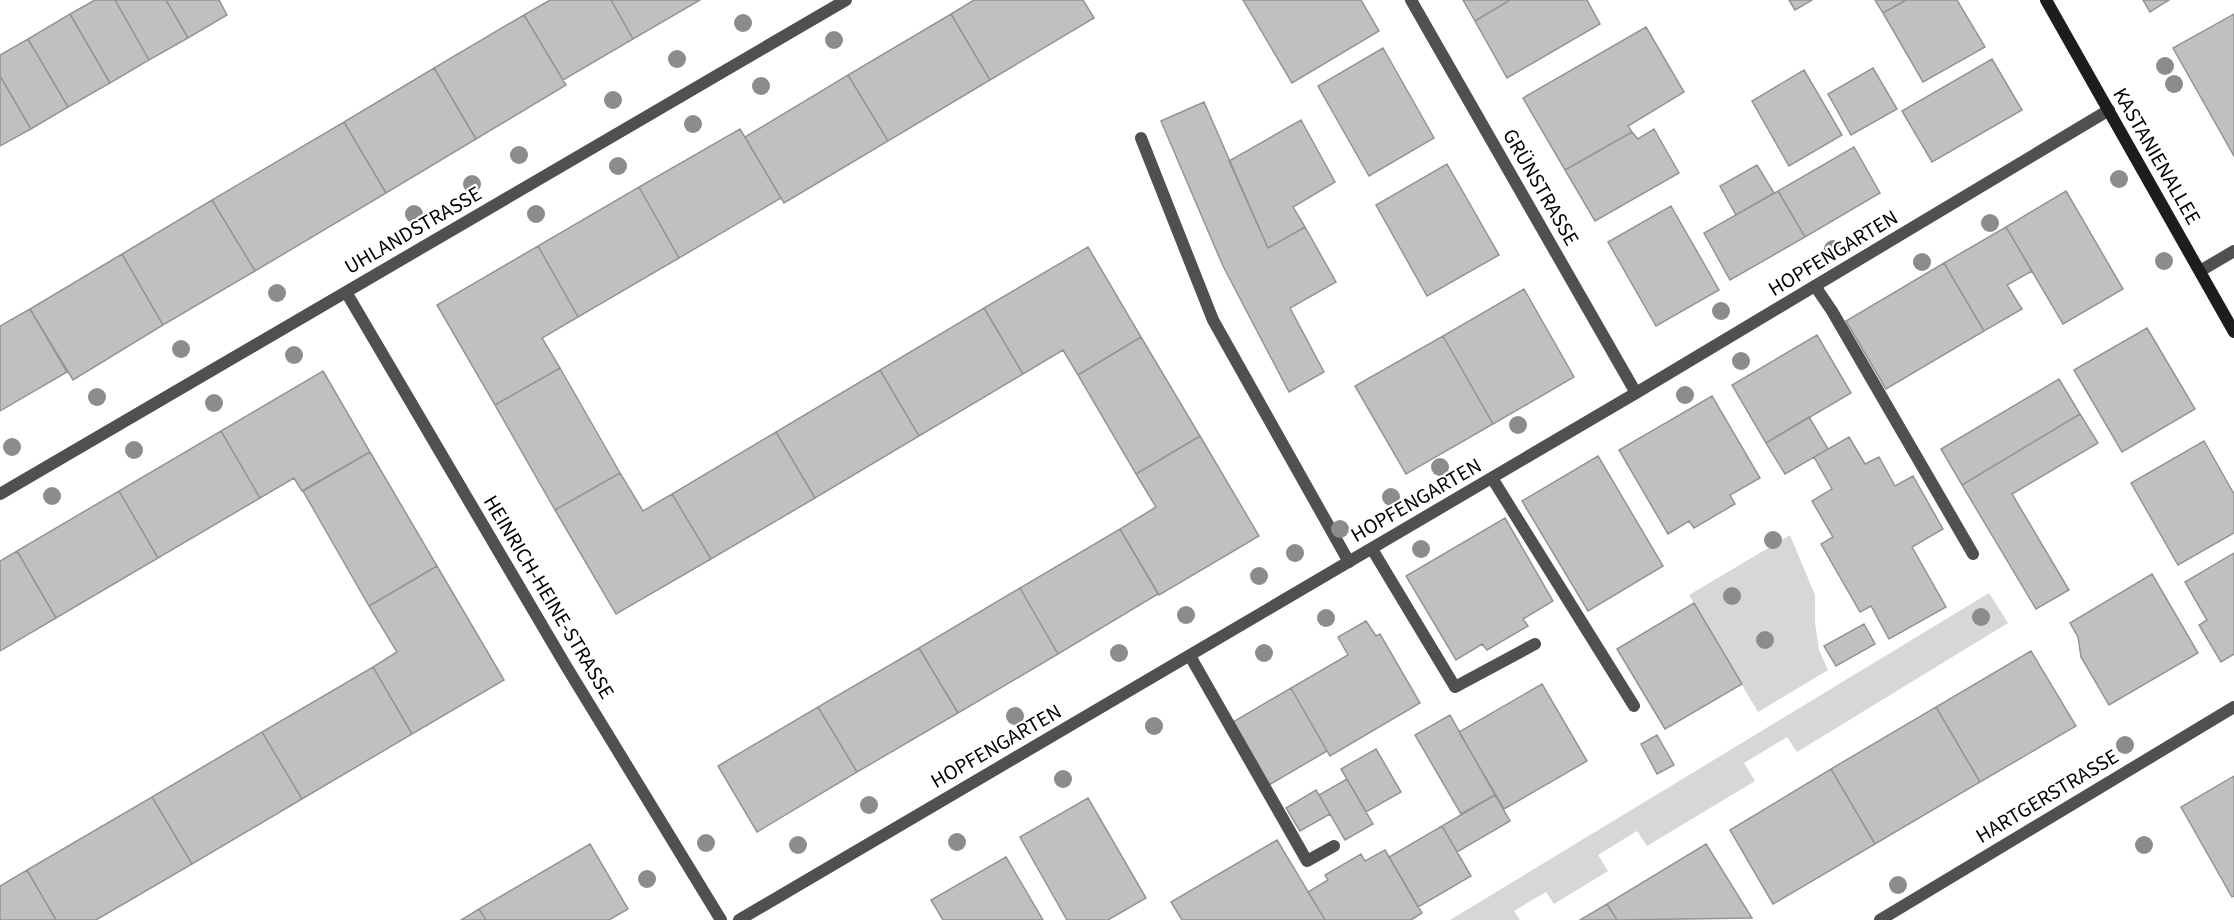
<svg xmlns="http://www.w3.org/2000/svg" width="2234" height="920" font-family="'Source Sans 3',sans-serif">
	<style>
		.green { fill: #d7d7d7 }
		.building { fill: #c0c0c0; stroke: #949494; stroke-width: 1.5 }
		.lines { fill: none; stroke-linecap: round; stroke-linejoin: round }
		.lane { stroke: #505050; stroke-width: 12 }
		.street { stroke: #505050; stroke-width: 12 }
		.secondary { stroke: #1d1d1d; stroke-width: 12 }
		.tree { fill: #8c8c8c }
		.labels { text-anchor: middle; stroke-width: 4.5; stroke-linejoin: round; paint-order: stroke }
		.street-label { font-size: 21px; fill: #000; stroke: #fff }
	</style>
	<rect width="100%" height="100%" fill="#fff"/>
	<path class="green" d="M1790,535L1815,595V623L1819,650L1828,670L1758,712L1689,595Z
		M1989,593L2008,623L1797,752L1787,737L1744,763L1755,781L1647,846L1637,831L1598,855L1608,871L1554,904L1546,892L1514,911L1520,920H1450Z"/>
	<path class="building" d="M95,0H115L149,60L110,83L70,14Z
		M115,0H166L188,38L149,60Z
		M166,0H219L227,15L188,38Z
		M550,0H611L633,39L563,80L524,15Z
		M611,0H700L633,39Z
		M974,0H1083L1094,18L990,80L951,14Z
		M1243,0H1361L1379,31L1292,83Z
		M1463,0H1510L1475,21Z
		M1510,0H1587L1600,24L1507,78L1475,21Z
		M1789,0H1812L1795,10Z
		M1875,0H1906L1883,13Z
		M1906,0H1957L1985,47L1923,82L1883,13Z
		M2143,0H2169L2150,12Z
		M70,14L110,83L68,107L28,39Z
		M951,14L990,80L888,141L848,75Z
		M2234,14V156L2173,48Z
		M524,15L566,85L476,139L434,68Z
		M1646,27L1684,92L1628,126L1632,132L1565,170L1523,98Z
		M28,39L68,107L31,129L0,76V55Z
		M1383,48L1434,138L1369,176L1318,86Z
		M1992,59L2022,110L1932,162L1902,111Z
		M434,68L476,139L386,193L344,122Z
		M1873,68L1897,109L1851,135L1828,94Z
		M1804,70L1842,135L1789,166L1752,101Z
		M848,75L888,141L784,203L745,137Z
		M0,76L31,129L0,146Z
		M1204,102L1268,248L1305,227L1336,282L1290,308L1324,372L1289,392L1223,266L1161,121Z
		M1301,120L1335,182L1293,207L1305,227L1268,248L1229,161Z
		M344,122L386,193L255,271L212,200Z
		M740,129L781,198L679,258L639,187Z
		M1654,129L1679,173L1595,221L1565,170L1632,132L1638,139Z
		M1854,147L1880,193L1805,237L1778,191Z
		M1447,164L1499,255L1427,296L1376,205Z
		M1757,165L1774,193L1736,215L1720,186Z
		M639,187L679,258L578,317L538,246Z
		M1778,191L1805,237L1730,280L1704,233Z
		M2066,191L2123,289L2063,324L2006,227Z
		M212,200L255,271L163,325L122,254Z
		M1671,206L1719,290L1656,326L1608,242Z
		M2006,227L2032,271L2007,285L2022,309L1984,331L1944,263Z
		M538,246L578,317L542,338L560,368L495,405L437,305Z
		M1088,247L1141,337L1078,375L1063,350L1023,374L984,308Z
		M122,254L163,325L73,380L30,309Z
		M1944,263L1984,331L1886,389L1846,321Z
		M1524,289L1574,377L1493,424L1443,336Z
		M984,308L1023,374L919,436L880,370Z
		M30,309L67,372L0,411V326Z
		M2147,328L2195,409L2122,452L2074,370Z
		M1817,335L1851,393L1766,443L1732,385Z
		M1443,336L1493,424L1406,474L1355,386Z
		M1141,337L1200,436L1136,474L1078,375Z
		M560,368L620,473L555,510L495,405Z
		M880,370L919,436L815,498L776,432Z
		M323,371L370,452L302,491L294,478L260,498L221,431Z
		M2059,379L2080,414L1962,485L1941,449Z
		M1712,396L1760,478L1730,495L1735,504L1694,528L1689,521L1668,534L1619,450Z
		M2080,414L2098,443L2012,494L2069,590L2036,609L1962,485Z
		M1809,417L1828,449L1785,474L1766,443Z
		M221,431L260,498L158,558L119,491Z
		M776,432L815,498L711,559L672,494Z
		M1200,436L1259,536L1159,595L1120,529L1156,507L1136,474Z
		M1849,437L1865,464L1879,457L1895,486L1913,476L1943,529L1912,547L1946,607L1889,639L1871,606L1860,612L1821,544L1833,537L1812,501L1832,489L1814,457Z
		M2204,441L2234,494V533L2178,565L2131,483Z
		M370,452L437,566L369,606L303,491Z
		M1598,456L1663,566L1588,611L1522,501Z
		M620,473L643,511L672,494L711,559L616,614L555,510Z
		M119,491L158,558L56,618L17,551Z
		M1505,518L1553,601L1523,619L1528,626L1487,650L1482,644L1456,660L1406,576Z
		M1120,529L1158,594L1058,654L1020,588Z
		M17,551L56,618L0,651V561Z
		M2234,553V654L2221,662L2199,625L2207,620L2185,582Z
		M437,566L504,680L412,734L373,667L397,652L369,606Z
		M2152,574L2198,653L2109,705L2081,657L2078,637L2070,623Z
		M1020,588L1058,654L958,713L919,648Z
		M1694,603L1742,684L1665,729L1617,649Z
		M1366,621L1376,636L1380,634L1420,703L1330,756L1291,688L1348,655L1338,637Z
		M1864,624L1875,644L1836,666L1824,646Z
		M919,648L958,713L857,772L818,707Z
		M2031,651L2076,726L1980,782L1936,707Z
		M373,667L412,734L302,799L262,732Z
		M1542,684L1587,761L1504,809L1459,732Z
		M1291,688L1327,751L1269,785L1233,722Z
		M818,707L857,772L757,832L718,766Z
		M1936,707L1980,782L1875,844L1831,769Z
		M1450,715L1495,795L1461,814L1415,735Z
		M262,732L302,799L192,864L152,797Z
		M1657,735L1674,765L1657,774L1641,744Z
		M1376,749L1401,792L1366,812L1341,769Z
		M1831,769L1875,844L1773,904L1730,830Z
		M2234,776V896L2232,897L2181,807Z
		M1347,779L1373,824L1345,840L1319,795Z
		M1316,790L1330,814L1300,831L1286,808Z
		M1495,795L1510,821L1457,852L1442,826Z
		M152,797L192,864L96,920H56L27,870Z
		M1088,798L1146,898L1108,920H1067L1020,837Z
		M1442,826L1471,876L1418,907L1389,857Z
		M1277,840L1325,920H1182L1171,902Z
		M590,844L628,909L609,920H486L479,909Z
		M1706,844L1752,918L1617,920L1607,904Z
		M1385,850L1422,913L1411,920H1325L1308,892L1328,880L1325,875L1361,854L1365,861Z
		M1006,857L1043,920H943L931,900Z
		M27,870L56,920H0V886Z
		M1607,904L1617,920H1580Z
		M479,909L486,920H461Z"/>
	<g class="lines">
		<path class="lane" d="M1141,138L1213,320L1349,562
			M2200,271L2234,251
			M1815,286L1832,311L1973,554
			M1492,478L1634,706
			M1372,549L1455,687L1535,644
			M1190,656L1307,861L1334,846"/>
		<path class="street" d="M1411,0L1636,393
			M346,292L566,666L721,920
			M0,494L846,0
			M739,920L1636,393L2109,110
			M1880,920L2234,707"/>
		<path class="secondary" d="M2046,0L2234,332"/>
	</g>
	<g class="tree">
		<circle cx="743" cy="23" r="9"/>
		<circle cx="834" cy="40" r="9"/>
		<circle cx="677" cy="59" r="9"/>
		<circle cx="2165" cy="66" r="9"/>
		<circle cx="2174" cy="84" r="9"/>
		<circle cx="761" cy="86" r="9"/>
		<circle cx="613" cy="100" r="9"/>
		<circle cx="693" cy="124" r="9"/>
		<circle cx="519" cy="155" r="9"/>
		<circle cx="618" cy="166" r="9"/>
		<circle cx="2119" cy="179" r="9"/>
		<circle cx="472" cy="184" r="9"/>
		<circle cx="414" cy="214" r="9"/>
		<circle cx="536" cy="214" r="9"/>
		<circle cx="1990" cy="223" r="9"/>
		<circle cx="1833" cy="249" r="9"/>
		<circle cx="2164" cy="261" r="9"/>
		<circle cx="1922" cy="262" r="9"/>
		<circle cx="277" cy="293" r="9"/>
		<circle cx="1721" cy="311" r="9"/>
		<circle cx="181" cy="349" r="9"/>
		<circle cx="294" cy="355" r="9"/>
		<circle cx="1741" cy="361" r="9"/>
		<circle cx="1685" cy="395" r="9"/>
		<circle cx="97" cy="397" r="9"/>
		<circle cx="214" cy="403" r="9"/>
		<circle cx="1518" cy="425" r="9"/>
		<circle cx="12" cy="447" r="9"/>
		<circle cx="134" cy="450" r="9"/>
		<circle cx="1440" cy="467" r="9"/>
		<circle cx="52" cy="496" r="9"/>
		<circle cx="1391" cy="497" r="9"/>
		<circle cx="1340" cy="529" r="9"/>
		<circle cx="1773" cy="540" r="9"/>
		<circle cx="1421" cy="549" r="9"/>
		<circle cx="1295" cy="553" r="9"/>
		<circle cx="1259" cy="576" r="9"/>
		<circle cx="1732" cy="596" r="9"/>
		<circle cx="1186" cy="615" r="9"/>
		<circle cx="1981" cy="617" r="9"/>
		<circle cx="1326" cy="618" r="9"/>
		<circle cx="1765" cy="640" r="9"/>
		<circle cx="1119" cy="653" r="9"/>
		<circle cx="1264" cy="653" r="9"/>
		<circle cx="1015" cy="716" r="9"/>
		<circle cx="1154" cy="726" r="9"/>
		<circle cx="2125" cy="745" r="9"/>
		<circle cx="1063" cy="779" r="9"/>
		<circle cx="869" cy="805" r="9"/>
		<circle cx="957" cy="842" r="9"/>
		<circle cx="706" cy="843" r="9"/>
		<circle cx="798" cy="845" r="9"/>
		<circle cx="2144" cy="845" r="9"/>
		<circle cx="647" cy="879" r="9"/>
		<circle cx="1898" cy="885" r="9"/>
	</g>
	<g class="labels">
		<g class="street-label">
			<text transform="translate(2157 156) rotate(60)" y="7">KASTANIENALLEE</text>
			<text transform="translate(1541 187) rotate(60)" y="7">GRÜNSTRASSE</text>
			<text transform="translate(413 230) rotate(-30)" y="7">UHLANDSTRASSE</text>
			<text transform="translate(1833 253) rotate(-31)" y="7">HOPFENGARTEN</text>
			<text transform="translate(1416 500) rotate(-30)" y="7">HOPFENGARTEN</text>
			<text transform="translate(549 597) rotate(59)" y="7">HEINRICH-HEINE-STRASSE</text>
			<text transform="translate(996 746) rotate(-30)" y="7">HOPFENGARTEN</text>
			<text transform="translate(2047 796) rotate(-31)" y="7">HARTGERSTRASSE</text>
		</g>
	</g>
</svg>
